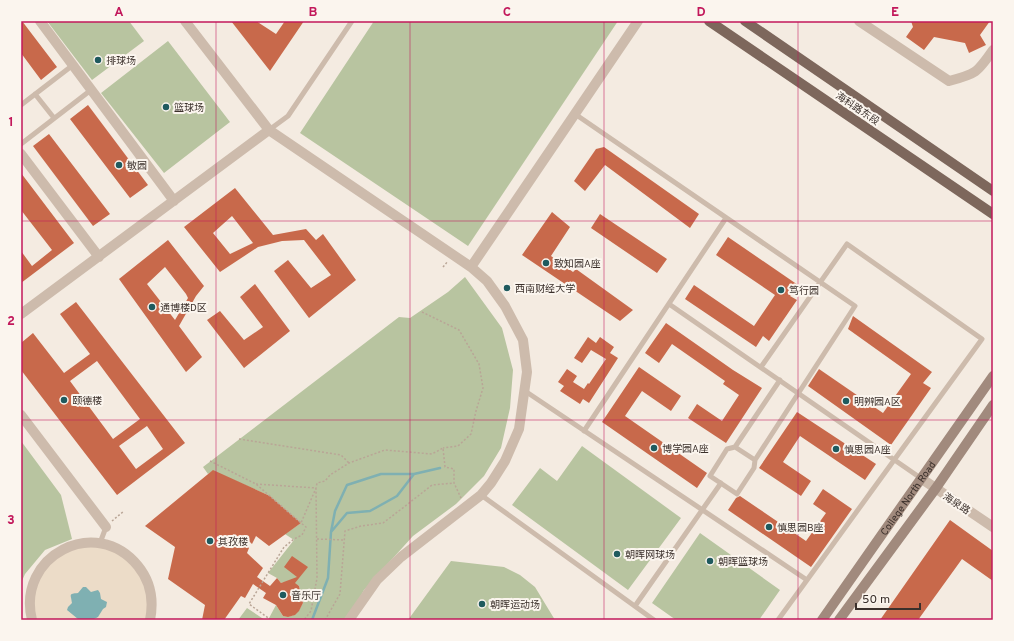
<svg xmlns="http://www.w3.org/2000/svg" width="1014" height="641" font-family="Overpass,'Noto Sans SC',sans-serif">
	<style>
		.green { fill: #b8c4a0 }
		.plaza { fill: #ecdcc8 }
		.water { fill: #7fb0b2 }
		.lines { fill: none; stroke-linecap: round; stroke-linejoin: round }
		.stream { stroke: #7fb0b2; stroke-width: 2.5 }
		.building { fill: #c8694b; fill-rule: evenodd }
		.path { stroke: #b9a596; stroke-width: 1.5; stroke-dasharray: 2 2; stroke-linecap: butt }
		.service { stroke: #cdbbac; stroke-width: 5 }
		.minor { stroke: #cdbbac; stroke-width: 10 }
		.secondary { stroke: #a18a7d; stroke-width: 10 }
		.primary { stroke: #7d675c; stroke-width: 10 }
		.grid { fill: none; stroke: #c2185b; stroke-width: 1; stroke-opacity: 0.55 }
		.poi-dot { fill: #1f5a5e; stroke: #fbf5ee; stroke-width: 1.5 }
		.labels { text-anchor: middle; stroke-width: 4; stroke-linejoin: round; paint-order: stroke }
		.poi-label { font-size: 10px; fill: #3b302b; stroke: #fbf5ee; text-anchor: start }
		.street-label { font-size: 10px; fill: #3b302b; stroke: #fbf5ee }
		.neatline { fill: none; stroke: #c2185b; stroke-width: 1.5 }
		.grid-label { font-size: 13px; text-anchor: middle; font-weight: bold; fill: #c2185b }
	</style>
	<rect width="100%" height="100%" fill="#f4ebe1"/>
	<path class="green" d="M47,21H129L144,41L92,80Z
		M374,21H618L468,246L300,133Z
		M168,41L230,122L164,173L101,93Z
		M465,277L502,328L513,370L510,408L501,448L484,476L456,504L413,536L364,590L348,620H268L276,605L283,616C294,618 298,613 303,603L299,586L290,581L281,583L277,578L268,573L294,540L285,534L301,523L270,496L213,471L208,474L203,467L399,317L410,318L448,292Z
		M21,441L61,495L72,539L45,550L25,574L21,583Z
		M582,446L681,518L628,590L512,505L540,468L557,481Z
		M700,533L780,590L759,620H676L652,603Z
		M451,561L504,567L520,575L535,587L555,620H408Z
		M247,608L265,620H238Z"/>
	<path class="plaza" d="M110,545L144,573L150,620H32L33,584L60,550Z"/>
	<path class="water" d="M83,587H86L91,592L98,590L100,593L101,599L107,602L106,607L103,609L98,617L92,620L78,619L67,610L68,607L72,603C71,594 68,594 78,593Z"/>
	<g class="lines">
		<path class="stream" d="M331,532L347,513L370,511L397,496L414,474
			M312,620L328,578L331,532L335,511L347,485L381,474H414L440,468"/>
	</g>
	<path class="building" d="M21,21H22L57,67L41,80L21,53Z
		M231,21H256L276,34L285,21H304L270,71Z
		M911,21H990L980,35L986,45L969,53L965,43L934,37L924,50L906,37L913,27Z
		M88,105L148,185L130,198L70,119Z
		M49,134L110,214L93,226L33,146Z
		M604,147L699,214L690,228L605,165L585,191L574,181L596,149Z
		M21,173L74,243L21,283V251L32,266L52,250L21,210Z
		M235,188L273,235L306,229L316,240L323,234L356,280L309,318L274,271L288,260L311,288L331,275L304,240L282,241L258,247L220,272L184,227ZM232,216L253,243L230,254L213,233Z
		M552,212L570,227L551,256L573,272L576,269L633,310L620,321L522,255Z
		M600,214L667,259L657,273L591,228Z
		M728,237L798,285L790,296L797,300L769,341L763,336L756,347L685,299L694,285L754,326L775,295L716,255Z
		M168,240L204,286L196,296L179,326L202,357L186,372L119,279ZM165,267L186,294L188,298L175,320L147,284Z
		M255,284L290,331L244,368L207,320L220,311L244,340L263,327L240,297Z
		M76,302L185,443L117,495L21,370V343L33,333L64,373L90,354L60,314ZM97,361L140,419L113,439L70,381ZM147,426L163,449L136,469L119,446Z
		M853,316L932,372L923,383L931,388L891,445L808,386L819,369L883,413L911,374L848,329Z
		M666,323L733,370L762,388L726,443L688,418L697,404L722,421L739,395L723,384L725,381L672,344L659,363L645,353Z
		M588,337L596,343L600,337L614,347L610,353L618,358L589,403L583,399L580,404L560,391L564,386L558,382L567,369L577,376L573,382L584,389L588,383L589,384L606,359L591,350L582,363L574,358Z
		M639,367L681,396L671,411L642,391L625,416L707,473L697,488L602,422Z
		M797,412L876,464L865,480L800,436L783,462L811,481L801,496L759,468Z
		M213,470L270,496L301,523L269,546L256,536L252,544L249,541L246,545L249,548L247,553L263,568L257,577L270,586L277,578L281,583L297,577L284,567L292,556L308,567L295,583L299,586L303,603L299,611L295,615L288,617L283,616L276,605L263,598L266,593L253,584L245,598L241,596L224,620H202L205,605L168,579L175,547L145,526Z
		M823,489L852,509L811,567L728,510L736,498L740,496L806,541L826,513L813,504Z
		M950,520L993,551V581L962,559L918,620H880Z"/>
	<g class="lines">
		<path class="path" d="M443,267L448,261
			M422,312L459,330L479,364L483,388L476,411L471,434L458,446L443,448
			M239,439L341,455L349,463
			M210,461L256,484L301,523
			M256,484L316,488L317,578L311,611L304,620
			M112,521L124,511
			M317,539L344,540
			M271,620L249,604L284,547L294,539L302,535L306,527L301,523L316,488L317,483L325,481L330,475L349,463L385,450L432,454L443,448L445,467L454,469V483L461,498
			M325,620L340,594L345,531L361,526L383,523L404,507L432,485L454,483"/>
		<path class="service" d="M35,94L54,118
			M21,105L73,65
			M575,114L855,306L755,460L754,468L737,494L710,476L727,449L735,447L780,380
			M269,130L288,116L352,21
			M21,144L91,90
			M669,304L922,479
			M761,367L847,244L982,339L778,620
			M525,391L807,580
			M584,431L726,218
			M735,447L755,460
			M481,495L654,620
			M100,543L106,527
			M635,606L721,483"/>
		<path class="minor" d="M40,21L174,201
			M185,21L269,130L471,267L487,281L505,306L523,340L527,372L519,429L505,461L491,483L481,495L401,557L377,580L349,620
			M859,21L949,81C976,74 977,73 993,50
			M21,154L99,257
			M471,267L638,21
			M21,314L269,130
			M21,415L106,527
			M922,479L993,527
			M32,620C16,556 96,514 138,566C151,582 154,600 150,620"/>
		<g class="secondary">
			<path id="s1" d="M822,620L993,376"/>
			<path d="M839,620L936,488L993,405"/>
		</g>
		<path class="primary" d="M709,21L993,214
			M745,21L993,191"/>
	</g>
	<path class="grid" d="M216,21V620M410,21V620M604,21V620M798,21V620M21,221H993M21,420H993"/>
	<g class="poi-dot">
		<circle cx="98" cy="60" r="4"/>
		<circle cx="166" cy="107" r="4"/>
		<circle cx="119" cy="165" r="4"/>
		<circle cx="546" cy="263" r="4"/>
		<circle cx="507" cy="288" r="4"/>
		<circle cx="781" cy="290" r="4"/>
		<circle cx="152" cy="307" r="4"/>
		<circle cx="64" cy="400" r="4"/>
		<circle cx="846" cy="401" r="4"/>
		<circle cx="654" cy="448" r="4"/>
		<circle cx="836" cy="449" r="4"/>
		<circle cx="769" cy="527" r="4"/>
		<circle cx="210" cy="541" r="4"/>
		<circle cx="617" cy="554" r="4"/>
		<circle cx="710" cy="561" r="4"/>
		<circle cx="283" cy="595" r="4"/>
		<circle cx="482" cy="604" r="4"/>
	</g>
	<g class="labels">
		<g class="poi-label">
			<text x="106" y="64">排球场</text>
			<text x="174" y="111">篮球场</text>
			<text x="127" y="169">敏园</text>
			<text x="554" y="267">致知园A座</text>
			<text x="515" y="292">西南财经大学</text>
			<text x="789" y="294">笃行园</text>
			<text x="160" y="311">通博楼D区</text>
			<text x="72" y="404">颐德楼</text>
			<text x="854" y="405">明辨园A区</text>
			<text x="662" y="452">博学园A座</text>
			<text x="844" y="453">慎思园A座</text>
			<text x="777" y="531">慎思园B座</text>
			<text x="218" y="545">其孜楼</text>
			<text x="625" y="558">朝晖网球场</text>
			<text x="718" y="565">朝晖篮球场</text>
			<text x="291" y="599">音乐厅</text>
			<text x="490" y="608">朝晖运动场</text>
		</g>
		<g class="street-label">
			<text transform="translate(858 108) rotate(34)" y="4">海科路东段</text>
			<text dy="4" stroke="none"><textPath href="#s1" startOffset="149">College North Road</textPath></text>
			<text transform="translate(957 503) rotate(34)" y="4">海泉路</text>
		</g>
	</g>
	<rect width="1014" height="641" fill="none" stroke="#fbf5ee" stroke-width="44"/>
	<path d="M856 603v6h64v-6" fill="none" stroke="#3b302b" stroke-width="2"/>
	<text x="862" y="603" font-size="12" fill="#3b302b" stroke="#fbf5ee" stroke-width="3" paint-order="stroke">50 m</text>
	<rect x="22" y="22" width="970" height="597" class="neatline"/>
	<g class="grid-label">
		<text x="119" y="16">A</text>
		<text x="313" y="16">B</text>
		<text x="507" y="16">C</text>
		<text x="701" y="16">D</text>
		<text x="895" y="16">E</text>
		<text x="11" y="126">1</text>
		<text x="11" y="325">2</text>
		<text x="11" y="524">3</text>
	</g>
</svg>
